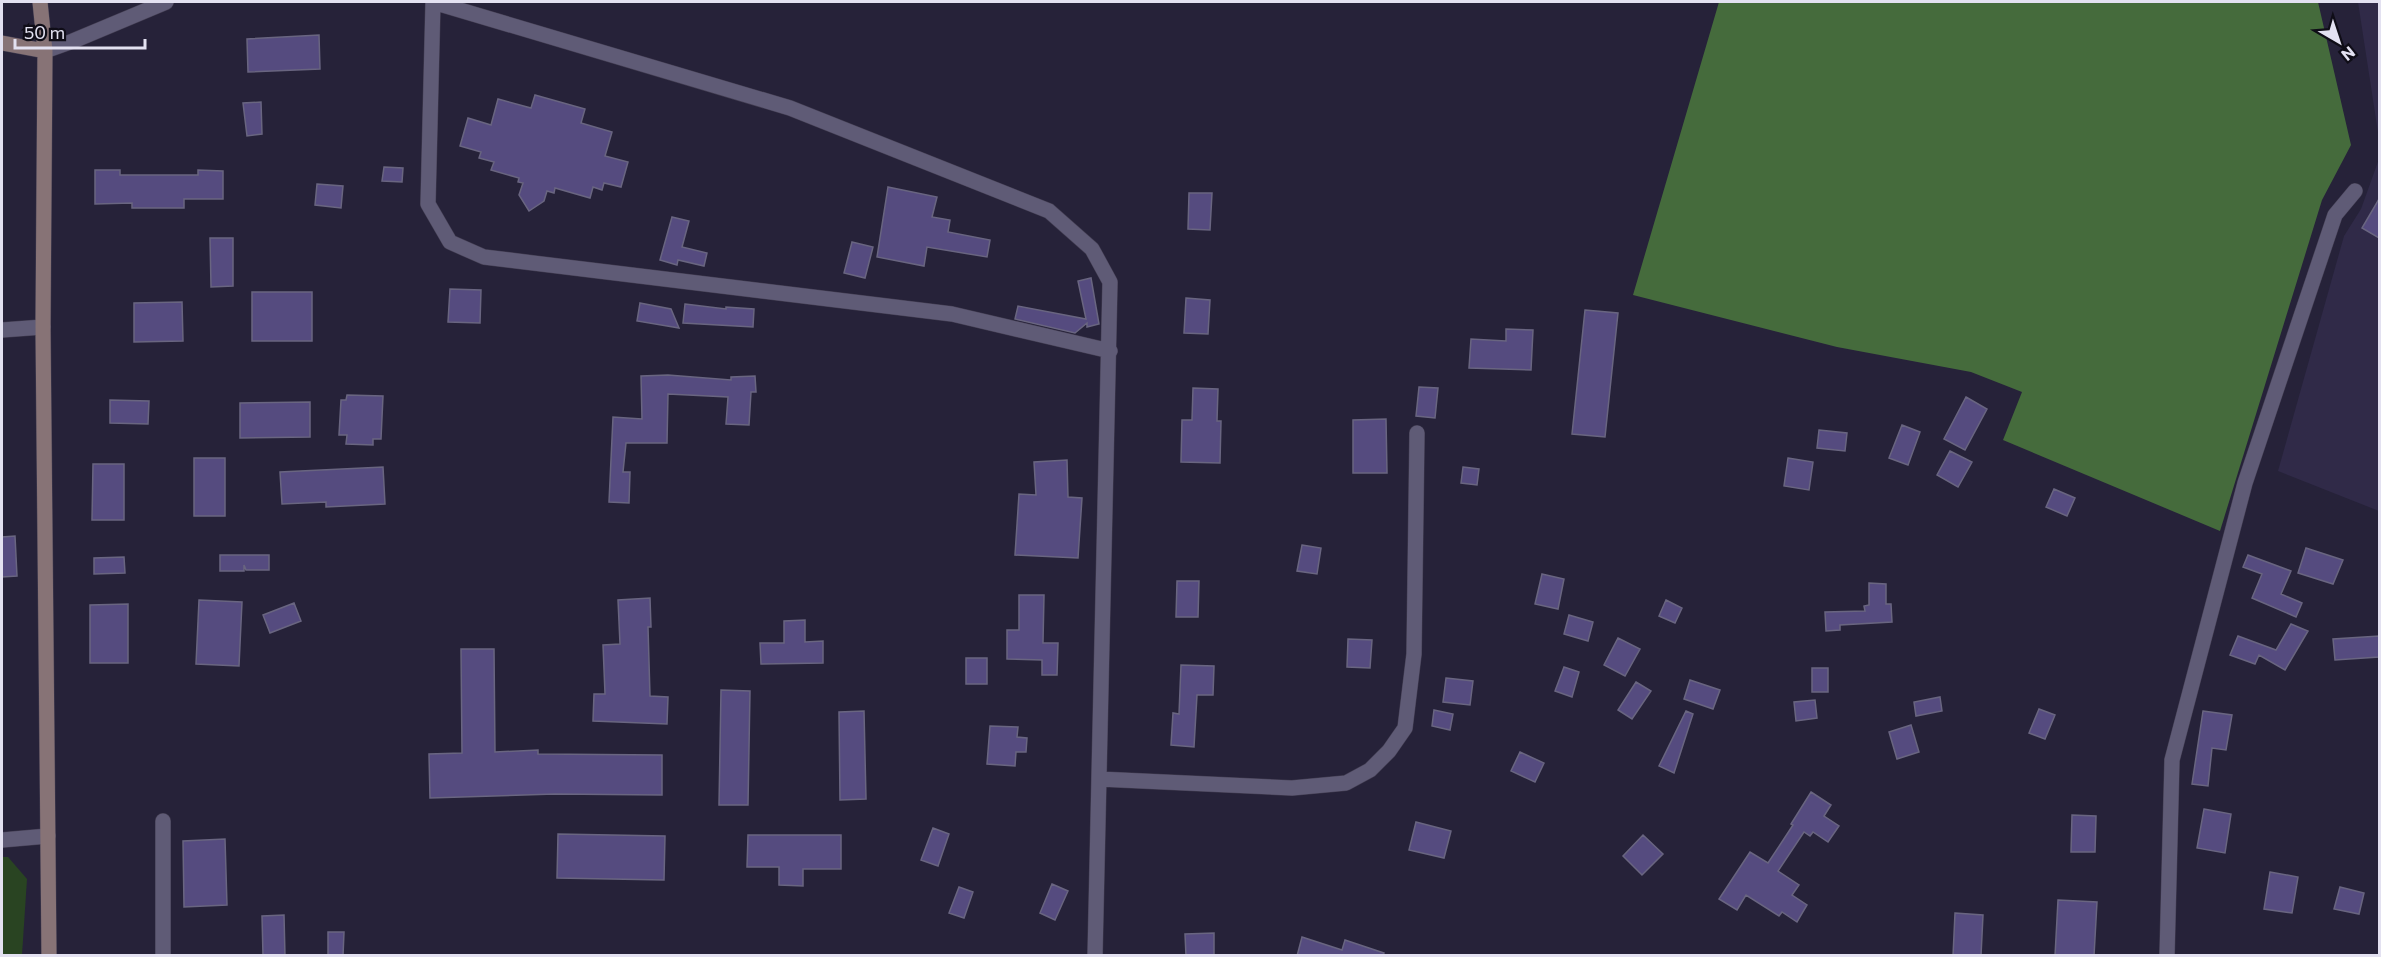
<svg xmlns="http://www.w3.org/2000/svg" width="2381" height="957" font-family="Commissioner,sans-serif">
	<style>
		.built { fill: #302a48 }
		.green { fill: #294422 }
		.forest { fill: #456b3c }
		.building { fill: #554b7f; stroke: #696580; stroke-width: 1.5 }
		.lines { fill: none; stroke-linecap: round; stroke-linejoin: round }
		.street-casing { stroke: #433e52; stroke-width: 16 }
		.secondary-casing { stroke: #433e52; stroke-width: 16 }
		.street { stroke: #5f5b76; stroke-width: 15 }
		.secondary { stroke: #877376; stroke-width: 15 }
	</style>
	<rect width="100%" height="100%" fill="#262239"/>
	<path class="built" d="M2358,2H2379V139Z
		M2379,159V511L2278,471L2344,236L2361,209Z"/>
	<path class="green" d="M2,857H8L27,879L22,955H2Z"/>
	<path class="forest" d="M1719,2H2318L2351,145L2322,200L2220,531L2003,440L2022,392L1971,372L1837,347L1633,295Z"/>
	<path class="building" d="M319,35L320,69L248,72L247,39Z
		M535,95L585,109L581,123L612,132L605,156L628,162L621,187L604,183L602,190L593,187L590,198L555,188L554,193L547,191L544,201L529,211L519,195L523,183L518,182L519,178L491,170L494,162L479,158L481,152L460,146L468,118L491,125L498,99L531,108Z
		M261,102L262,134L247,136L243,103Z
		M384,167L403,168L402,182L382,181Z
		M95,170H120V175H198V170L223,171V199H184V208H132V203L95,204Z
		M317,184L343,186L341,208L315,205Z
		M888,187L937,197L932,217L950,220L948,232L990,240L987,257L927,247L924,266L877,257Z
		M1189,193H1212L1210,230L1188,229Z
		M2379,199V238L2362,228Z
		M672,217L689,221L682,247L707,253L704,266L678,260L677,265L660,260Z
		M210,238H233V286L211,287Z
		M852,242L873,247L865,278L844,273Z
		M1091,278L1099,324L1087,327V323L1075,333L1015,319L1018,306L1086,319L1078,281Z
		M450,289L481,290L480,323L448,322Z
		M252,292H312V341H252Z
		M1186,298L1210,300L1208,334L1184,333Z
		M182,302L183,341L134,342V303Z
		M640,303L671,309L679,328L637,321Z
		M685,304L726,309V307L754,309L753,327L683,323Z
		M1585,310L1618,313L1605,437L1572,434Z
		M1506,329L1533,330L1531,370L1469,368L1471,339L1506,341Z
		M668,375L731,380V377L755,376L756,392H751L749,425L726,424L728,397L668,394L667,443H626L623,472H630L629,503L609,502L613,417L642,419L641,376Z
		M1419,387L1438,388L1435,418L1416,416Z
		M1193,388L1218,389L1217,421H1221L1220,463L1181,462L1182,420H1192Z
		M347,395L383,396L381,439H373V445L346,444L347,435H339L341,400H346Z
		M1966,397L1987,409L1965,450L1944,439Z
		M110,400L149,401L148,424L110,423Z
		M310,402V437L240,438V403Z
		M1386,419L1387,473H1353V420Z
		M1902,425L1920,432L1908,465L1889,458Z
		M1819,430L1847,433L1845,451L1817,448Z
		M1950,451L1972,462L1958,487L1937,475Z
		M194,458H225V516H194Z
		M1788,458L1813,462L1809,490L1784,486Z
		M1067,460L1068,497L1082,498L1078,558L1015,555L1019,494L1036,495L1034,462Z
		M93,464H124V520H92Z
		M383,467L385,504L326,507V502L282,504L280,472Z
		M1463,467L1479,469L1477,485L1461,483Z
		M2054,489L2075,498L2067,516L2046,507Z
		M15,536L17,576L2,577V537Z
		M1302,545L1321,548L1317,574L1297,571Z
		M2306,548L2343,560L2333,584L2298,573Z
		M220,555H269V570H246L244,565V571H220Z
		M2248,555L2291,571L2281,594L2302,603L2296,617L2252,598L2262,574L2243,567Z
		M124,557L125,573L94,574V558Z
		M1542,574L1564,579L1558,609L1535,604Z
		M1177,581H1199L1198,617H1176Z
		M1869,583L1886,584V604H1891L1892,622L1840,625V630L1826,631L1825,612L1865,611L1864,606L1869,605Z
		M1019,595H1044L1043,643H1058L1057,675H1042V660L1007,659V630H1019Z
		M650,598L651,627H648L650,696L668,697L667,724L593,721L594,694H605L603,645L620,644L618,600Z
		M199,600L242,602L239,666L196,664Z
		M1666,600L1682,608L1675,623L1659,616Z
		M294,603L301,621L270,633L263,615Z
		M128,604V663H90V605Z
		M1569,615L1593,622L1588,641L1564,634Z
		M805,620V642L823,641V663L761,664L760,643H784V621Z
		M2291,624L2308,631L2285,670L2259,655L2255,664L2230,655L2238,636L2276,650Z
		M2379,636V657L2335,660L2333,639Z
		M1618,638L1640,649L1625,676L1604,665Z
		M1348,639L1372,640L1370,668L1347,667Z
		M461,649H494L495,752L538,750V754L662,755V795L555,794L430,798L429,754L462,753Z
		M966,658H987V684H966Z
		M1181,665L1214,666L1213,695H1197L1194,747L1171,745L1173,713L1179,714Z
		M1564,667L1579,672L1572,697L1555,691Z
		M1812,668H1828V692H1812Z
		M1446,678L1473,681L1470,705L1443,702Z
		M1690,680L1720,690L1713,709L1684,699Z
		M1636,682L1651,691L1632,719L1618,710Z
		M721,690L750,691L748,805H719Z
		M1940,697L1942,711L1916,716L1914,702Z
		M1815,700L1817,718L1796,721L1794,702Z
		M2039,709L2055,715L2045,739L2029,733Z
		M1434,710L1453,714L1450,730L1432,726Z
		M864,711L866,799L840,800L839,712Z
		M1686,711L1693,714L1674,773L1659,766Z
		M2203,711L2232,715L2226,750L2212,748L2208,786L2192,784Z
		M1911,725L1919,752L1897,759L1889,732Z
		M990,726L1018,727L1017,737L1027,738L1026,752H1016L1015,766L987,764Z
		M1520,752L1544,763L1535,782L1511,771Z
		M1811,792L1831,805L1824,816L1839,826L1828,842L1813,832L1810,836L1804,832L1778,871L1799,885L1792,895L1807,905L1797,922L1782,912L1779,916L1746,895L1737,910L1719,899L1750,852L1768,863L1793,825L1791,824Z
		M2204,809L2231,814L2225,853L2197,848Z
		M2072,815L2096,816L2095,852H2071Z
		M1416,822L1451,831L1444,858L1409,850Z
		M933,828L949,834L938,866L921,860Z
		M558,834L665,836L664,880L557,878Z
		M748,835H841V869H803V886L779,885V867H747Z
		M1643,835L1663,854L1642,875L1623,856Z
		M225,839L227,905L184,907L183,841Z
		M2270,872L2298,877L2292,913L2264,909Z
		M1052,884L1068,891L1055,920L1040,913Z
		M959,887L973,892L964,918L949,913Z
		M2340,887L2364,893L2359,914L2334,909Z
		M2058,900L2097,902L2094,956H2055Z
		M1955,913L1983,915L1981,956H1953Z
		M284,915L285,956H263L262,916Z
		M328,932H344L343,956H328Z
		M1214,933V956H1186L1185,934Z
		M1302,937L1342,950L1345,940L1384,953L1383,956H1297Z"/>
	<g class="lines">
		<defs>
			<path id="street" d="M433,2L790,108L1049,211L1092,249L1110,282L1095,956
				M433,2L428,204L450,242L484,257L952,314L1110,351
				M45,51L73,41L166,2
				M2,330L43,327
				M1099,779L1292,788L1346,783L1370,770L1389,751L1405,728L1414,654L1417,433
				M163,821V956
				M2,840L48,836
				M2167,956L2172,760L2245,483L2335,215L2355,191"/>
			<path id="secondary" d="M40,2L45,51L43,327L49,956
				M2,43L45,51"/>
		</defs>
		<use href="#street" class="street-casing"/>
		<use href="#secondary" class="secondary-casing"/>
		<use href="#street" class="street"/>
		<use href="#secondary" class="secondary"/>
	</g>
	<rect width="2381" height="957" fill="none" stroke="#e3e1f1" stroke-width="6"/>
	<g transform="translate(2339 42) rotate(141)" stroke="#0f0d17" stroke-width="4.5" paint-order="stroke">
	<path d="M0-4.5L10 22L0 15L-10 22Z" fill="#e3e1f1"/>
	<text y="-9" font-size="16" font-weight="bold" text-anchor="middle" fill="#e3e1f1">N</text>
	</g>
	<path d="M15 39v9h130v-9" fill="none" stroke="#e3e1f1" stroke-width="3"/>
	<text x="24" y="39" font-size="18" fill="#e3e1f1" stroke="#0f0d17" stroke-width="4.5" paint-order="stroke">50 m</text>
</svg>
